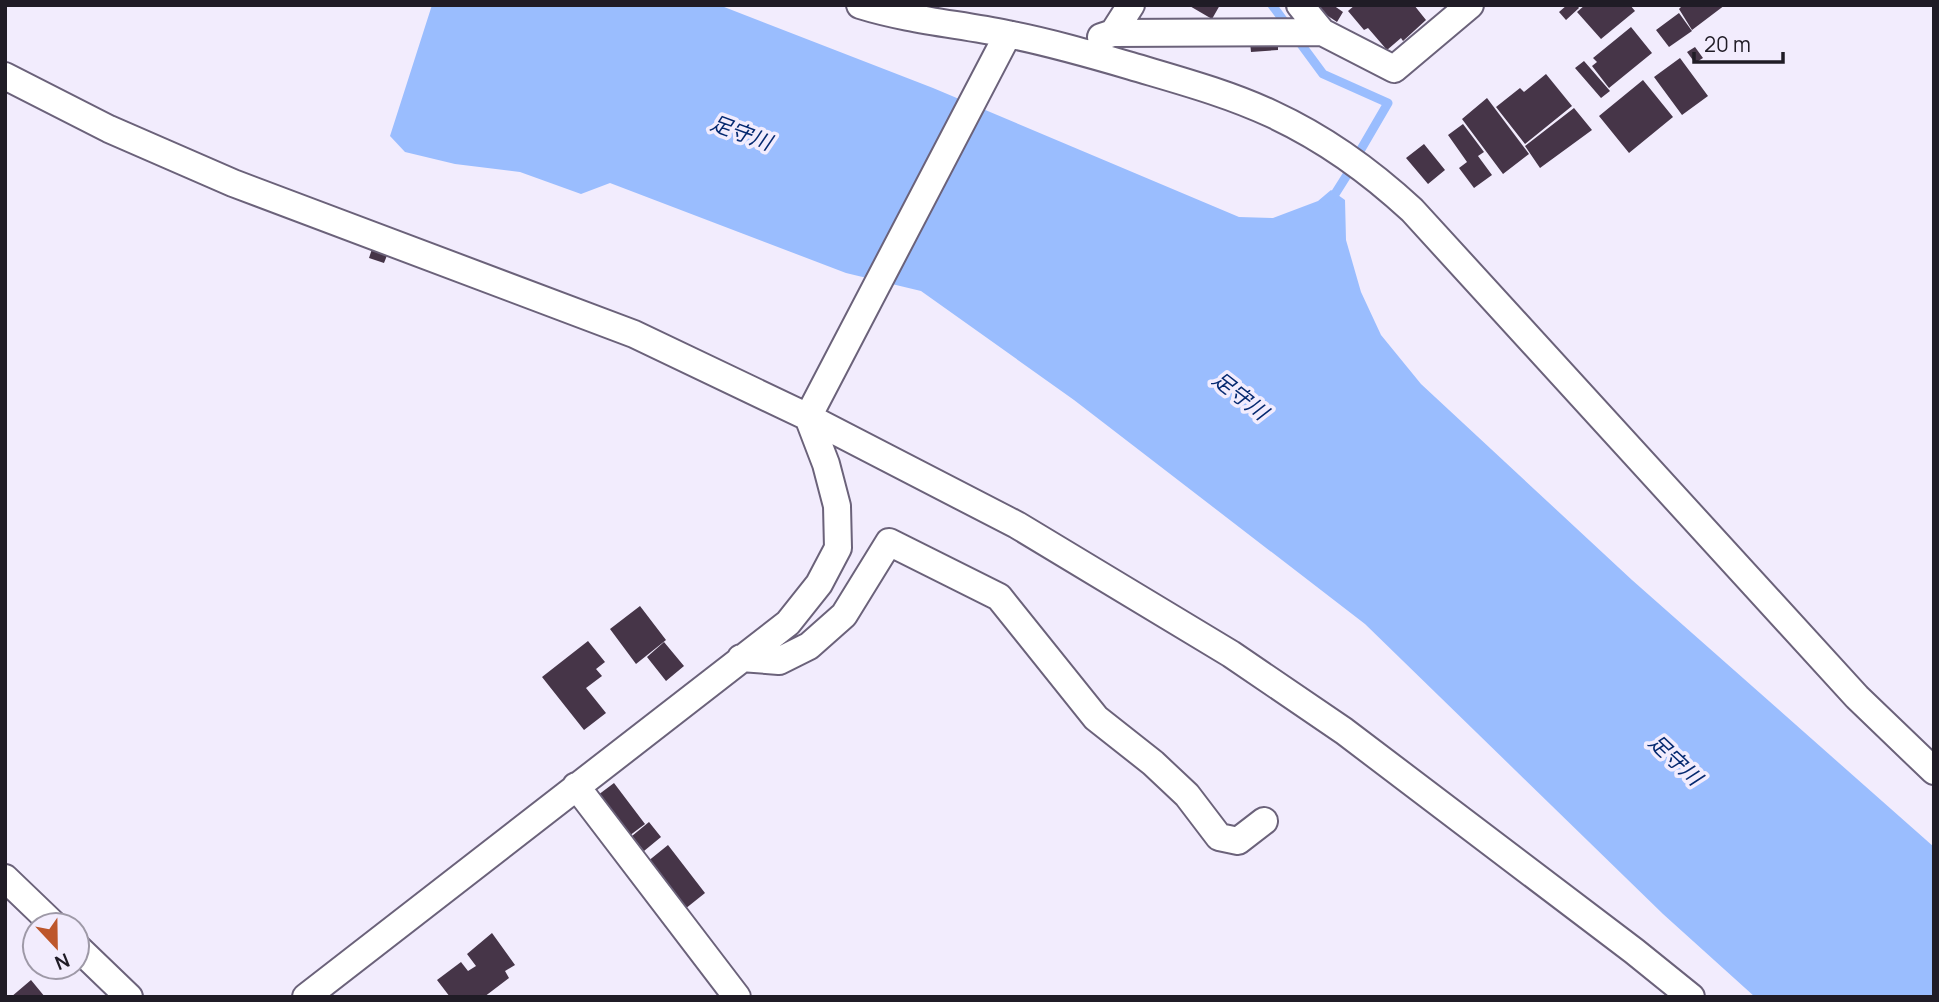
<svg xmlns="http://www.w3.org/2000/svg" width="1939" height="1002" font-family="Manrope,'Noto Sans JP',sans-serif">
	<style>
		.water { fill: #9abdfe }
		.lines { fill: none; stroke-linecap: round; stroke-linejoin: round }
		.stream { stroke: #9abdfe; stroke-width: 9 }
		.building { fill: #463548 }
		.minor-casing { stroke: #6b627a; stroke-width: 30 }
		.minor { stroke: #fff; stroke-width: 26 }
		.labels { text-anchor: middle; stroke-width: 7; stroke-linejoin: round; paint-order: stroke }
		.water-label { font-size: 21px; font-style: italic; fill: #052970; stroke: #f2ecfd }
	</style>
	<rect width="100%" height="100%" fill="#f2ecfd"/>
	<path class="water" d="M432,5H719L933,88L1239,217L1273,218L1318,201L1331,190L1345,200L1346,240L1361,292L1381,335L1421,384L1632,580L1934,847V997H1755L1663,914L1365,624L1074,400L921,291L846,273L610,183L581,194L520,172L455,164L405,152L390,136Z"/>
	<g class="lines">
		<path class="stream" d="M1272,5L1323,74L1388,103L1360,151
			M1330,202L1347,175"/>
	</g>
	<path class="building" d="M1188,5H1220L1212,19Z
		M1322,5H1333L1343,12L1337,22L1319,10Z
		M1355,5H1414L1426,20L1403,41L1401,38L1387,50L1368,28L1364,30L1348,11Z
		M1567,5H1577L1579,8L1566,20L1559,12Z
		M1585,5H1630L1635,11L1601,39L1577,12Z
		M1683,5H1725L1692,30L1679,9Z
		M1679,13L1692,31L1669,47L1656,30Z
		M1631,27L1652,53L1609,88L1592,66L1597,62L1593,58Z
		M1250,42H1278V50L1251,52Z
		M1695,47L1703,58L1695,63L1687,52Z
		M1680,58L1708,96L1682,115L1654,77Z
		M1584,61L1610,91L1601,98L1575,68Z
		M1546,74L1572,106L1525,144L1496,107L1520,88L1524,92Z
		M1643,80L1673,117L1629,153L1599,116Z
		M1487,98L1529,154L1503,174L1462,119Z
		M1574,108L1592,130L1540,168L1525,146Z
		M1463,124L1484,152L1478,156L1492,175L1474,188L1459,168L1467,162L1448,135Z
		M1424,144L1445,170L1428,184L1406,158Z
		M372,249L388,253L384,263L369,258Z
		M640,606L666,640L636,664L610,629Z
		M588,641L605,662L596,669L602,676L586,688L606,713L584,730L542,677Z
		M664,642L684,666L666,681L647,657Z
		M614,783L645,824L629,836L598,795Z
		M649,822L661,837L644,851L632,836Z
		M668,845L705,893L680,913L647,862Z
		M492,933L515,965L505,971L509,978L484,997H450L437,980L461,962L468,971L476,966L467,954Z
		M31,980L45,997H11Z"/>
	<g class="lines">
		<defs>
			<path id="minor" d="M860,5C908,20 958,24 1007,34C1049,42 1090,54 1131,66C1178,80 1227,93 1272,114C1324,138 1371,172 1412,210L1857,697L1934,771
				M1300,5L1322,32
				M1113,33L1322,32L1394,69L1470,5
				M1101,37L1113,33L1131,5
				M5,76L109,129L233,183L634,334L808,417L1017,525L1231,654L1344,731L1634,951L1691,997
				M741,658L779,661L809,646L844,615L889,542L999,597L1096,718L1153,763L1187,795L1219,837L1238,841L1264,821
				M576,786L737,997
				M5,878L54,925
				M77,947L129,997
				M306,997L788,623L819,584L838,548L837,506L826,464L808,417L1008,34"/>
		</defs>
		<use href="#minor" class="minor-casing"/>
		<use href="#minor" class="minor"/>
	</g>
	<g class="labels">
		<g class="water-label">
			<text transform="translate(741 133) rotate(20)" y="7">足守川</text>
			<text transform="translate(1240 396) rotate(38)" y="7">足守川</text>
			<text transform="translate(1675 760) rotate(43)" y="7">足守川</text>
		</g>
	</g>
	<rect width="1939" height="1002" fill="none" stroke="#201c26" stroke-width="14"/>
	<g transform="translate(56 946) rotate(158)"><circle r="33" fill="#f2ecfd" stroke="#9e99a7" stroke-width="2"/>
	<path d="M0-5L12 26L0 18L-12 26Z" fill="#bd562b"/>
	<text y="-10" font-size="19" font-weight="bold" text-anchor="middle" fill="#201c26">N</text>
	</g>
	<path d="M1694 52v10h89v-10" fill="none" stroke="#201c26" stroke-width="3.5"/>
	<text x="1704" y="52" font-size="21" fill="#201c26" stroke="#f2ecfd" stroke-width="5" paint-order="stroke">20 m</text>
</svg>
